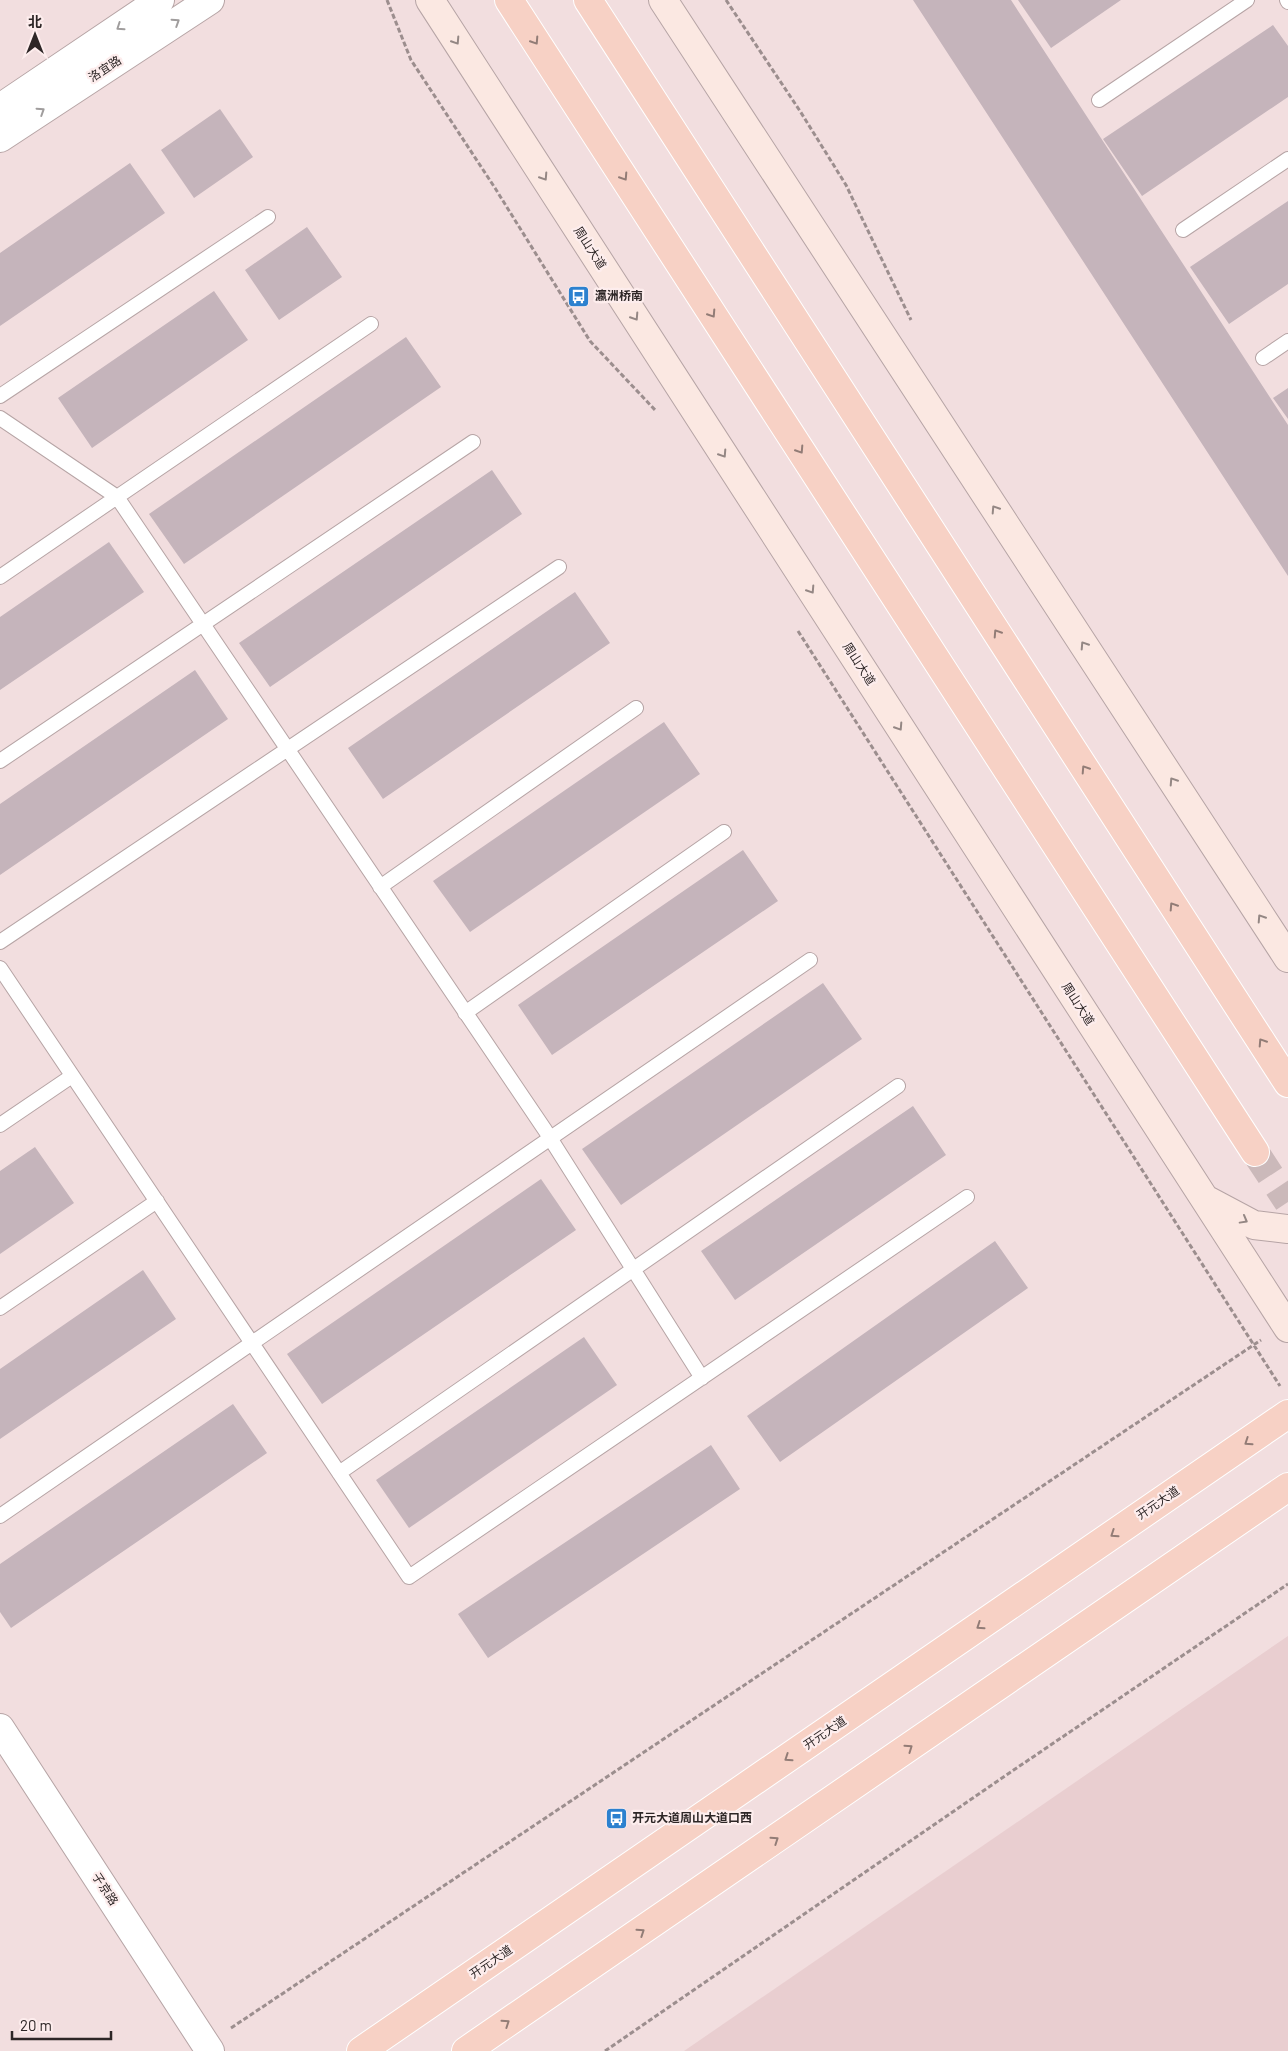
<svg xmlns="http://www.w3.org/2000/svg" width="1288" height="2051" font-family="Barlow,'Noto Sans SC',sans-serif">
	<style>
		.built { fill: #e9ced0 }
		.building { fill: #c5b4bb }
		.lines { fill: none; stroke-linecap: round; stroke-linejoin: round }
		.primary-tunnel { stroke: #cbb9ba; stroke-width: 28; stroke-dasharray: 28 14; stroke-linecap: butt }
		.service-casing { stroke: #b6a4a5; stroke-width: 16 }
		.tertiary-casing { stroke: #b6a4a5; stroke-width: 30 }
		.secondary-casing { stroke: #b6a4a5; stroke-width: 30 }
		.primary-casing { stroke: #fff; stroke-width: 30 }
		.path { stroke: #9c8e8e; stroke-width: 3; stroke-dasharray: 5 2.5; stroke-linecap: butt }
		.service { stroke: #fff; stroke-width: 14 }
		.tertiary { stroke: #fff; stroke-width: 28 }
		.secondary { stroke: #fbe8e2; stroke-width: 28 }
		.primary { stroke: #f7d1c5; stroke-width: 28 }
		.oneway { stroke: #a09d9d }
		.oneway2 { stroke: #948784 }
		.oneway3 { stroke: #927c76 }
		.labels { text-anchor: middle; stroke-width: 4.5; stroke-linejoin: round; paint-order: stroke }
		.street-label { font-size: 12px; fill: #2d2626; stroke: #fdeded }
		.poi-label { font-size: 12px; font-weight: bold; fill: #2d2626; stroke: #fdeded; text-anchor: start }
	</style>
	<rect width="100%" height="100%" fill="#f2dedf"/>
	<path class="built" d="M1288,1636V2051H684Z"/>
	<path class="building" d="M913,0H1011L1288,425V576Z
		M1018,0H1121L1051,48Z
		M1273,25L1288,46V97L1142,196L1103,139Z
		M220,109L253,157L194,198L161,150Z
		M130,163L165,213L0,326V253Z
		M1288,201V284L1229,324L1190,267Z
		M307,227L342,277L279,320L245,270Z
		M214,291L248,340L92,448L58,398Z
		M406,337L441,387L184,564L149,514Z
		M1288,388V419L1273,398Z
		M492,470L522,514L270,687L239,643Z
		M109,542L144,592L0,690V617Z
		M575,592L610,643L383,799L348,748Z
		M195,670L228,719L0,875V804Z
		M664,722L700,774L470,932L433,881Z
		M743,850L778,901L552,1055L518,1005Z
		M823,983L862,1039L621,1205L582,1149Z
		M913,1106L946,1155L735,1300L701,1251Z
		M35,1147L74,1203L0,1254V1171Z
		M541,1179L576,1230L322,1404L287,1354Z
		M995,1241L1028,1288L780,1462L747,1416Z
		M143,1270L176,1319L0,1439V1369Z
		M584,1337L617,1385L409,1528L376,1480Z
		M233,1404L267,1453L11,1628L0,1612V1564Z
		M711,1445L740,1489L488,1658L458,1614Z"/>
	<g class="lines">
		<path class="primary-tunnel" d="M1255,1152L1288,1202"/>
		<defs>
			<path id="service" d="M1287,0L1288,2
				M1099,100L1247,0
				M1183,230L1288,159
				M1263,358L1288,341
				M0,396L268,217
				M0,418L117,497L371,324
				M0,577L117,497L545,1130L702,1378
				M0,761L473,442
				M380,887L636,708
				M0,942L559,567
				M0,968L409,1577L967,1197
				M465,1013L724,832
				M0,1125L72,1076
				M0,1308L157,1201
				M339,1473L898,1086
				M0,1516L810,960"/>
			<path id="tertiary" d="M0,108L160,0
				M0,138L210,0
				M0,1728L210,2051"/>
			<path id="secondary" d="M430,0L1288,1328
				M663,0L1288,958
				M1207,1200L1254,1225L1288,1229"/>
			<path id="primary" d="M509,0L1255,1152
				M588,0L1288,1083
				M361,2051L1288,1414
				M466,2051L1288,1487"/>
		</defs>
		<use href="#service" class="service-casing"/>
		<use href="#tertiary" class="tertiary-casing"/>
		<use href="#secondary" class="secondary-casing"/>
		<use href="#primary" class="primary-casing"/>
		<path class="path" d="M387,0L411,60L495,188L590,341L656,411
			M726,0L800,111L846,185L911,320
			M798,631L1280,1386
			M231,2028L1261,1340
			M605,2051L999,1780L1288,1584"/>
		<use href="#service" class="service"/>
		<use href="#tertiary" class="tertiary"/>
		<use href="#secondary" class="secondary"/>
		<use href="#primary" class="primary"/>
	</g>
	<defs><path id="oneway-chevron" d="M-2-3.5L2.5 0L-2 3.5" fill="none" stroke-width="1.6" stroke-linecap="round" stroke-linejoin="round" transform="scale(1.25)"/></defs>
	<g class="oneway">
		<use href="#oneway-chevron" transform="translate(176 22) rotate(-33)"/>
		<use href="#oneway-chevron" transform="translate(120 27) rotate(146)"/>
		<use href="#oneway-chevron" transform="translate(41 111) rotate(-33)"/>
	</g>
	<g class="oneway2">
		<use href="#oneway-chevron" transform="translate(456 41) rotate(57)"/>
		<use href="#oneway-chevron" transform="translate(544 177) rotate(57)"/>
		<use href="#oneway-chevron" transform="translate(635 317) rotate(57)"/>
		<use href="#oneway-chevron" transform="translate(723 454) rotate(57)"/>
		<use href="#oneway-chevron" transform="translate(995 509) rotate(-123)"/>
		<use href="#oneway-chevron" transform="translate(811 590) rotate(57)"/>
		<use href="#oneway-chevron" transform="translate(1084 645) rotate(-123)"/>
		<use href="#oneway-chevron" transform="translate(899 727) rotate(57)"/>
		<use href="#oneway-chevron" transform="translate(1173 781) rotate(-123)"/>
		<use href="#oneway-chevron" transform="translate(1261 918) rotate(-123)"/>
		<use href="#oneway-chevron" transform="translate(1244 1220) rotate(29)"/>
	</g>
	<g class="oneway3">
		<use href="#oneway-chevron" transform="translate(535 41) rotate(57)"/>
		<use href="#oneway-chevron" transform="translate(624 177) rotate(57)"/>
		<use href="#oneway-chevron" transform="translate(712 314) rotate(57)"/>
		<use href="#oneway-chevron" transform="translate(800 450) rotate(57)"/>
		<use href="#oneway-chevron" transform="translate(997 633) rotate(-123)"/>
		<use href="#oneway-chevron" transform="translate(1085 769) rotate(-123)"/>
		<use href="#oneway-chevron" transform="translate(1173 906) rotate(-123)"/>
		<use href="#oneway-chevron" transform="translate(1262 1042) rotate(-123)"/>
		<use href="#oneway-chevron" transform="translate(1248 1442) rotate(146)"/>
		<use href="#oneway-chevron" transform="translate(1114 1534) rotate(146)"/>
		<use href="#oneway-chevron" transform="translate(980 1626) rotate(146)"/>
		<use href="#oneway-chevron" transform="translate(909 1748) rotate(-35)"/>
		<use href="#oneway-chevron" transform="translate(788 1758) rotate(146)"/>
		<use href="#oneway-chevron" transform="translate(775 1840) rotate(-34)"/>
		<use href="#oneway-chevron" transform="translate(641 1932) rotate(-34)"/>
		<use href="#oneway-chevron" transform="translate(506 2023) rotate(-34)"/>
	</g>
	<defs>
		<symbol id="bus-square" viewBox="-11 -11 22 22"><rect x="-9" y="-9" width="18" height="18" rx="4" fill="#2c81cf" stroke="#fdeded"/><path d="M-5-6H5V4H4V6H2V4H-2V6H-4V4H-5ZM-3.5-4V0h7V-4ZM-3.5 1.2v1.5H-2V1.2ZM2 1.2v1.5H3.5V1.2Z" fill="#fff"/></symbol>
	</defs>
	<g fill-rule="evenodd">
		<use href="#bus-square" x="566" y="284" width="25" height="25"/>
		<use href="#bus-square" x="604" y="1806" width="25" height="25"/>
	</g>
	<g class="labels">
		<g class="street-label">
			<text transform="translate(105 69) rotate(-33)" y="4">洛宜路</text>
			<text transform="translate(590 248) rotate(57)" y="4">周山大道</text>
			<text transform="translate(859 664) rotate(57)" y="4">周山大道</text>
			<text transform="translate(1078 1004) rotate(57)" y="4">周山大道</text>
			<text transform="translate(1158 1503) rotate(-34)" y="4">开元大道</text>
			<text transform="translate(825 1733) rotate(-34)" y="4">开元大道</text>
			<text transform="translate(105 1889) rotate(57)" y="4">子京路</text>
			<text transform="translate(491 1962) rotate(-34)" y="4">开元大道</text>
		</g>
		<g class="poi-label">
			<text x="595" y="300">瀛洲桥南</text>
			<text x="632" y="1822">开元大道周山大道口西</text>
		</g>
	</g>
	<g transform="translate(35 35)" stroke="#fdeded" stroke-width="4" paint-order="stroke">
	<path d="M0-4L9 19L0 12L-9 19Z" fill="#2d2626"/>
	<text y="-8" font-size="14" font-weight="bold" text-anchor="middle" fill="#2d2626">北</text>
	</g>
	<path d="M12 2031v8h99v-8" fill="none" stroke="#2d2626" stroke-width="2.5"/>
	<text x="20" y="2031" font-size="15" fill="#2d2626" stroke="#fdeded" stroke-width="4" paint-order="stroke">20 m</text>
</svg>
